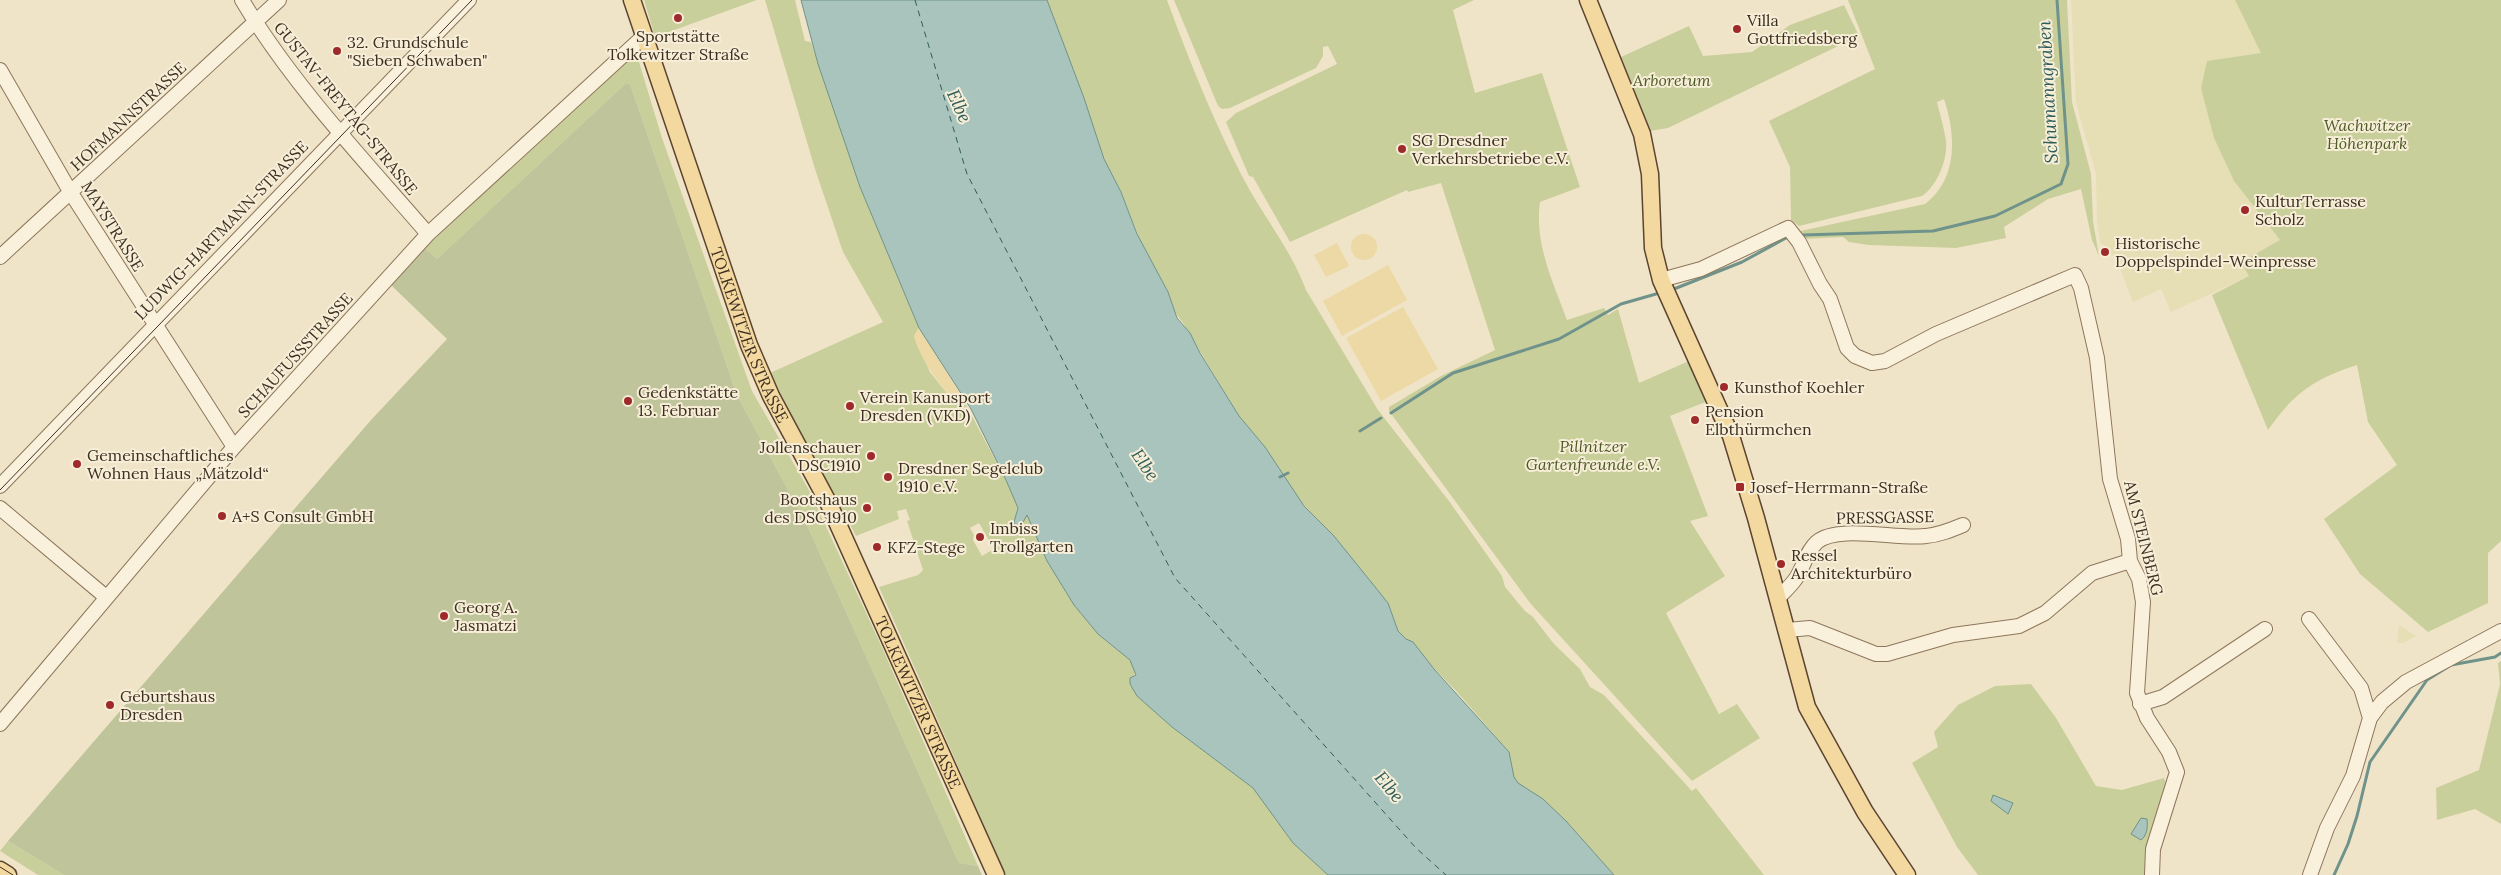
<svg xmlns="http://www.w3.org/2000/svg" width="2501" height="875" font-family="Lora,serif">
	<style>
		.farmland { fill: #e6deb5 }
		.green { fill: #c9cf9b; fill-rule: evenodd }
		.sand { fill: #ecd9a5 }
		.cemetery { fill: #bfc49a }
		.water { fill: #a9c4bc; stroke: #6f938a }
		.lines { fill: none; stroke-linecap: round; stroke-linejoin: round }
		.stream { stroke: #6f938a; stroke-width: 3 }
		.ferry { stroke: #2f5d5a; stroke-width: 1; stroke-dasharray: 6 5; stroke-linecap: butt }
		.minor-casing { stroke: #8d765c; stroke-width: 16 }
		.major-casing { stroke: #5b4430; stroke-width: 19 }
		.minor { stroke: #faf1dc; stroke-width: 14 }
		.major { stroke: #f3d9a0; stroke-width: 16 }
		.tram { stroke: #3d2e20; stroke-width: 1 }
		.poi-dot { fill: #9e2a2b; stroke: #f7eed8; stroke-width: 2 }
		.labels { text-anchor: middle; stroke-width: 4; stroke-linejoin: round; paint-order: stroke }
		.poi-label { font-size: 16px; fill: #3d2e20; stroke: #f7eed8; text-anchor: start }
		.park-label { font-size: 16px; font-style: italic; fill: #4d5a26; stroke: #f7eed8 }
		.street-label { font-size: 16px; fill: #3d2e20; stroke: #f7eed8 }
		.water-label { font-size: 18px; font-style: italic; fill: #2f5d5a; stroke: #f7eed8 }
	</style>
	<rect width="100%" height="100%" fill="#f0e4c8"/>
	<path class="farmland" d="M2071,0H2235L2262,53L2207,61L2214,138L2234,181L2280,240L2242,261L2249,276L2171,312L2161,289L2133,302L2116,258L2110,254L2103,253L2104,245L2100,243L2097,220L2096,174L2076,103Z
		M2399,625L2416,636L2403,643H2397Z"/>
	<path class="green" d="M644,0H757L655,37Z
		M765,0H795L805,41L811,42L860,187L919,328L914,336L930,372L954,402L962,397L1006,480L1018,508L1016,513L1020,527L1027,514L1047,561L1074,605L1098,634L1130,660L1136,671L1133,677L1172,727L1253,788L1293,843L1328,875H1006L879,587L918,575L923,570L907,521L910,520L906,509L897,511L899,519L856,536C828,481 797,428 770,373L883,322L843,252L815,169ZM979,523L994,549L982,556L973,540L974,535L970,528Z
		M1047,0H1167C1189,60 1213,120 1242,176C1262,215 1291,249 1306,290L1378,410L1449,501L1502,576L1505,587L1525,611L1533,617L1554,644L1580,669L1590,687L1604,695L1692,791L1696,788L1764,875H1614L1566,821L1543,799L1518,784L1514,778L1509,752L1457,692L1398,631L1388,603L1334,536L1298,499L1265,447L1239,416L1183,323L1173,310L1168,292L1140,240L1121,192L1104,159Z
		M1174,0H1474L1453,10L1475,93L1542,73L1580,187L1540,202C1534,243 1553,282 1567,320L1604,308L1608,315L1618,309L1639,383L1689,361L1708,401L1670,416L1708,516L1690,521L1725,576L1666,613L1719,714L1737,704L1760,738L1692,781L1530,603L1389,411V407L1441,376L1495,350L1441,183L1408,192L1407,190L1290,242L1253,177L1249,176L1226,122L1236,113L1337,64L1328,46L1323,47V56L1316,68L1230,108L1222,109L1218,106Z
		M1848,0H2067L2072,102L2091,174L2093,221L2099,256L2092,240L2081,189L2048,199L2004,227L2006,238L1956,248L1869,245L1849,242L1843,237L1802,239L1796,232L1925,204C1958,179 1956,135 1944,99L1937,102C1940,114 1944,128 1946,141C1948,159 1937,186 1922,196L1799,226L1791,220L1790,167L1769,121L1875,69Z
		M2235,0H2501V541L2488,553V603L2428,632L2360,574L2324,519L2397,465L2368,422L2357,365C2314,379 2294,393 2268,430L2212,295L2249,276L2241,262L2280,240L2234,181L2214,138L2201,88L2207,61L2261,53Z
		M1844,5L1859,36L1668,128L1650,131L1621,57L1689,26L1703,56L1752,52L1790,25Z
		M636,52L662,138L752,391L810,492L881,645L978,866L959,863L807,525L737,395L630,84L626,83L437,259L425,248Z
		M2501,661V824L2475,809L2437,820L2436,788L2479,770L2500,684L2498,663Z
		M2031,684L2056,718L2096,786L2122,790L2164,778L2167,786L2149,875H1978L1957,847L1912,763L1938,747L1934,732L1958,705L1995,686Z
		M8,841L64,875H38L0,851Z"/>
	<path class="sand" d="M1351 247a13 13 0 1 1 26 0a13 13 0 1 1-26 0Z
		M1337,243L1349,266L1326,277L1314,255Z
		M1388,265L1407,300L1342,336L1323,301Z
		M1403,307L1438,369L1381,401L1346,338Z
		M919,328L962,397L954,402C938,380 921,362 914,336Z"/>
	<path class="cemetery" d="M626,83L630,84L737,395L807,525L959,863L978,866L982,875H64L8,841L371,420L447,339L391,285L425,248L437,259Z"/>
	<path class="water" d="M801,0H1047L1084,98L1104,159L1121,192L1137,234L1168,292L1177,318L1190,333L1200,353L1239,416L1265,447L1304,506L1334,536L1388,603L1398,631L1406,639L1413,642L1434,669L1509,752L1514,777L1518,783L1543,799L1566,821L1614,875H1328L1293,843L1253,788L1172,727L1137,696L1130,684V678L1136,675L1130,660L1098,634L1074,605L1047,561L1027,515L1020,528H1017L1014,522L1018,508L1006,480L971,409L919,328L860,187L818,64Z
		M1993,795L2013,803L2008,814L1991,801Z
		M2141,818L2147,819C2148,826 2147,836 2141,840L2131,834Z"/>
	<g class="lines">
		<path class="stream" d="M1803,235L1933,231L1995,216L2061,184L2068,164L2057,0
			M1674,289L1742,262L1786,238
			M1391,413L1453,373L1559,339L1621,304L1656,294
			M1360,431L1381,418
			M1280,477L1288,473
			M2334,875L2348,844L2357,816L2370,762L2427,680L2451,665L2495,657L2501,653"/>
		<path class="ferry" d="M915,0L967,174L1175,578L1416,848L1446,875"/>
		<defs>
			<path id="minor" d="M242,0C291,83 365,161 428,234
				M0,70L71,193L234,447
				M0,257L279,0
				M1661,280L1701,269L1788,228L1799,242L1820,284L1830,299L1847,348L1855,356L1872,363L1885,361L1936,334L2075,275L2081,288L2097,358L2110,479L2128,539L2130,561L2139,579L2143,602L2137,693L2147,718L2169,752L2177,772L2153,849L2152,875
				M0,486L469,0
				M0,508L106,597
				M1778,598C1785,591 1794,583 1798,575C1805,563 1807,551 1817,542C1838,524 1898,540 1926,536C1939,535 1951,530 1963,525
				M2309,619L2361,688L2370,718
				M1787,630L1810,628L1876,654H1887L1953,635L2019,626L2045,613L2092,573L2130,561
				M2140,704L2163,697L2265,629
				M0,724L234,447L428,234L644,36
				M2310,875L2327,828L2353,776L2370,718L2382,702L2406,682L2501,631"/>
			<g id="major">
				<path id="s1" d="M632,0L749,345L771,396L828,502L996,875"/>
				<path d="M1588,0L1642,134L1650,174L1653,248L1661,280L1731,436L1756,518L1807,707L1865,812L1907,875"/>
				<path d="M0,870L8,875"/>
			</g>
		</defs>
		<use href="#minor" class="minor-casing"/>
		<use href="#major" class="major-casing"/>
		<use href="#minor" class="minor"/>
		<use href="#major" class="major"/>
		<path class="tram" d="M0,490L472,0
			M0,867L13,875"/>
	</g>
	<g class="poi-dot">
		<circle cx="678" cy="18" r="5"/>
		<circle cx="1737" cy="29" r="5"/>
		<circle cx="337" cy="51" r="5"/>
		<circle cx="1402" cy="149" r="5"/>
		<circle cx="2245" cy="210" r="5"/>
		<circle cx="2105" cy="252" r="5"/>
		<circle cx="1724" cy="387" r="5"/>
		<circle cx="628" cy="401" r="5"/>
		<circle cx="850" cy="406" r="5"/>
		<circle cx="1695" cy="420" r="5"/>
		<circle cx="871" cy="456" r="5"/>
		<circle cx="77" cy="464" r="5"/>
		<circle cx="888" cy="477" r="5"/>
		<rect x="1735" y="482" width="10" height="10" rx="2.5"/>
		<circle cx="867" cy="508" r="5"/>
		<circle cx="222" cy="516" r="5"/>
		<circle cx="980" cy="537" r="5"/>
		<circle cx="877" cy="547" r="5"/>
		<circle cx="1781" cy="564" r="5"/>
		<circle cx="444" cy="616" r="5"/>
		<circle cx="110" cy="705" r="5"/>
	</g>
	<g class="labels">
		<g class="poi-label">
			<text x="1747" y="26">Villa<tspan x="1747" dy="18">Gottfriedsberg</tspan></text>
			<text x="678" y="42" text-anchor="middle">Sportstätte<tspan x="678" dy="18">Tolkewitzer Straße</tspan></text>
			<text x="347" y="48">32. Grundschule<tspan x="347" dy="18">"Sieben Schwaben"</tspan></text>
			<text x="1412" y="146">SG Dresdner<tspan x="1412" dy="18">Verkehrsbetriebe e.V.</tspan></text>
			<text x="2255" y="207">KulturTerrasse<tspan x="2255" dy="18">Scholz</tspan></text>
			<text x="2115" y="249">Historische<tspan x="2115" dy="18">Doppelspindel-Weinpresse</tspan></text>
			<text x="1734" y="393">Kunsthof Koehler</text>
			<text x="638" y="398">Gedenkstätte<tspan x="638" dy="18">13. Februar</tspan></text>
			<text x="860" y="403">Verein Kanusport<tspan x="860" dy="18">Dresden (VKD)</tspan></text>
			<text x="1705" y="417">Pension<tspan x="1705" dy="18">Elbthürmchen</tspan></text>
			<text x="861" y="453" text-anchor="end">Jollenschauer<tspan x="861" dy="18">DSC1910</tspan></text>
			<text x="87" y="461">Gemeinschaftliches<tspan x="87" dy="18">Wohnen Haus „Mätzold“</tspan></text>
			<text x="898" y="474">Dresdner Segelclub<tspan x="898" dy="18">1910 e.V.</tspan></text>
			<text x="1750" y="493">Josef-Herrmann-Straße</text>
			<text x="857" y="505" text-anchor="end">Bootshaus<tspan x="857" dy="18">des DSC1910</tspan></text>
			<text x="232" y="522">A+S Consult GmbH</text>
			<text x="990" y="534">Imbiss<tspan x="990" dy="18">Trollgarten</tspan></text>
			<text x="887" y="553">KFZ-Stege</text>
			<text x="1791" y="561">Ressel<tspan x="1791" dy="18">Architekturbüro</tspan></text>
			<text x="454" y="613">Georg A.<tspan x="454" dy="18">Jasmatzi</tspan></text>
			<text x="120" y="702">Geburtshaus<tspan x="120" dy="18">Dresden</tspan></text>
		</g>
		<g class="park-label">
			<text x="1672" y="86">Arboretum</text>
			<text x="2367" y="131">Wachwitzer<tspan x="2367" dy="18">Höhenpark</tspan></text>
			<text x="1593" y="452">Pillnitzer<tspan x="1593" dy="18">Gartenfreunde e.V.</tspan></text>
		</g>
		<g class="street-label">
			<text transform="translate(346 108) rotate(51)" y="6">GUSTAV-FREYTAG-STRASSE</text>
			<text transform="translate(128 116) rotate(-43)" y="6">HOFMANNSTRASSE</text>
			<text transform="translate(113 226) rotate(58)" y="6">MAYSTRASSE</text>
			<text transform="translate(221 230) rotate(-46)" y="6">LUDWIG-HARTMANN-STRASSE</text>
			<text dy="6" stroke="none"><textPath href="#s1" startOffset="355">TOLKEWITZER STRASSE</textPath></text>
			<text transform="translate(295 355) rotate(-48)" y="6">SCHAUFUSSSTRASSE</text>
			<text transform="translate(1885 517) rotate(-1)" y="6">PRESSGASSE</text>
			<text transform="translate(2144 538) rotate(76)" y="6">AM STEINBERG</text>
			<text dy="6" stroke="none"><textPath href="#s1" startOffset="760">TOLKEWITZER STRASSE</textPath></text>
		</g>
		<g class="water-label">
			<text transform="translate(2048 92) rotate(-93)" y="6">Schumanngraben</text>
			<text transform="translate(959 106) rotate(66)" y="6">Elbe</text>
			<text transform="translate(1145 465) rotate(56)" y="6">Elbe</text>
			<text transform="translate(1389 787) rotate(50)" y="6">Elbe</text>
		</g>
	</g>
</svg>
